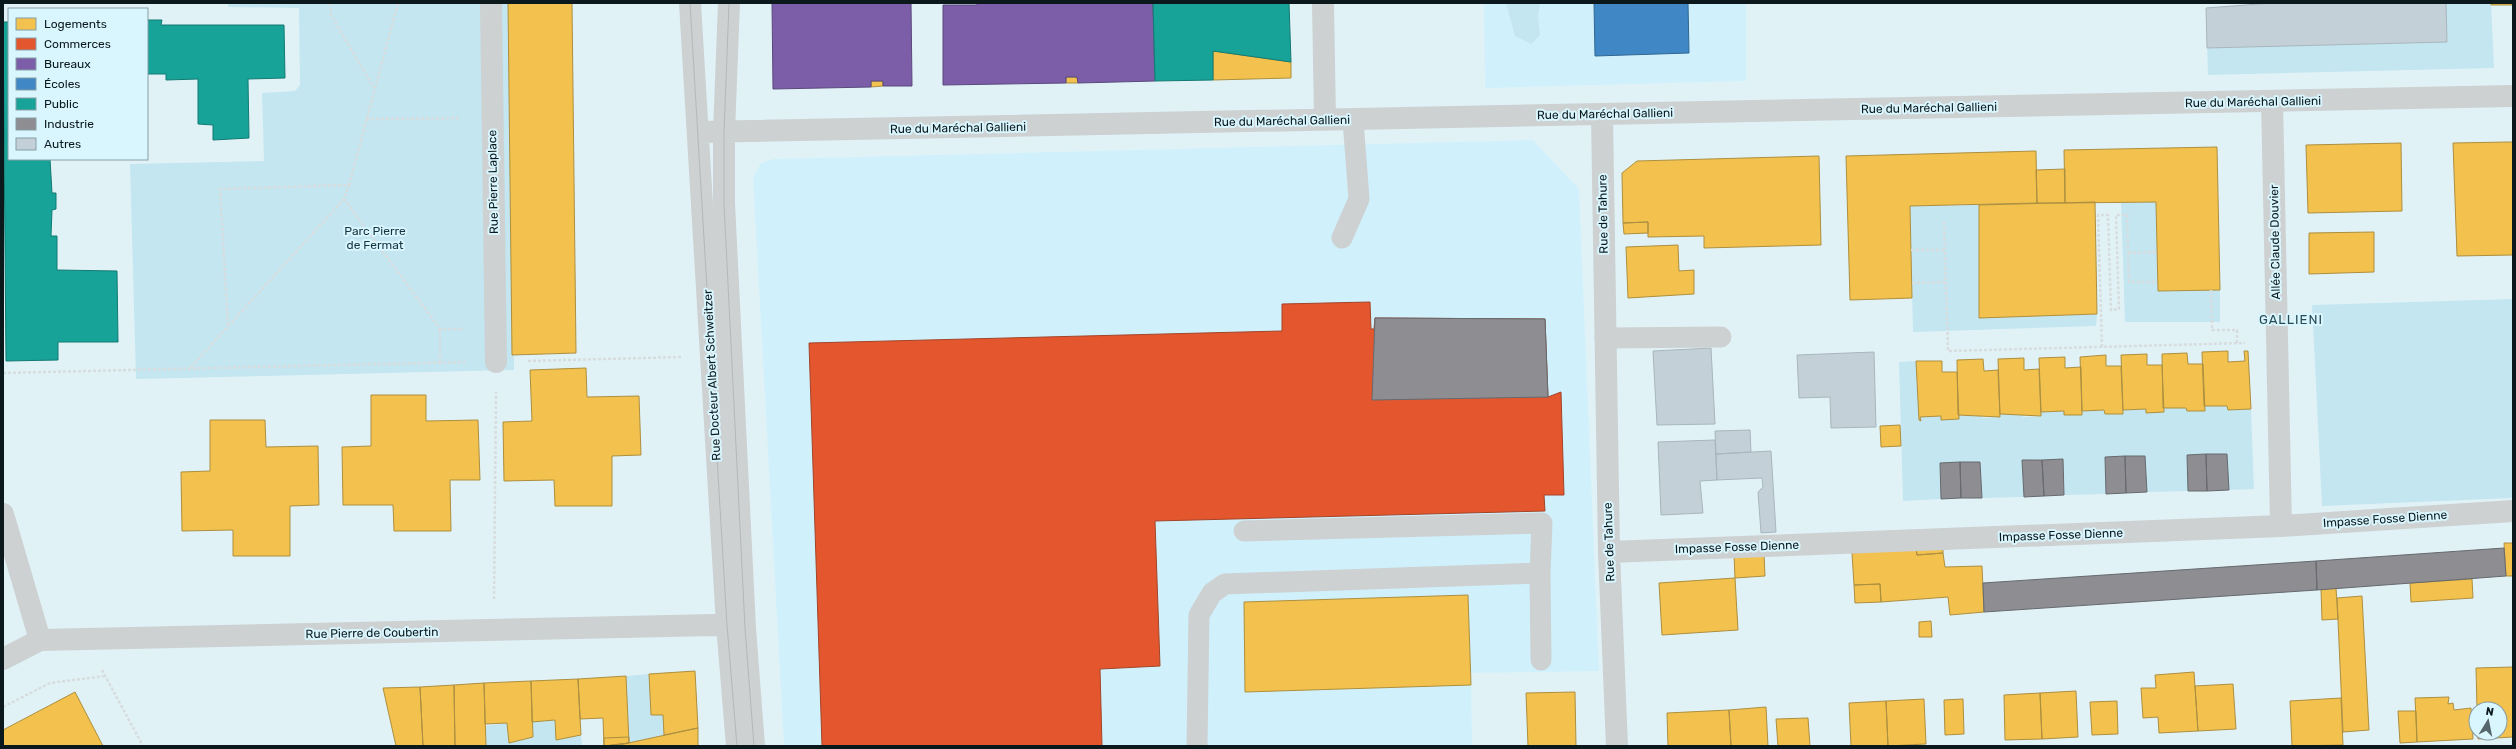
<svg xmlns="http://www.w3.org/2000/svg" width="2516" height="749" font-family="Rubik,sans-serif">
	<style>
		.built { fill: #d0f1fb }
		.green { fill: #c4e6f0 }
		.homes { fill: #f2c14e; stroke: #ad8f3f }
		.shops { fill: #e4572e; stroke: #a34429 }
		.offices { fill: #7b5ea7; stroke: #59497d }
		.schools { fill: #3f88c5; stroke: #2f6792 }
		.public { fill: #17a398; stroke: #137a73 }
		.industry { fill: #8d8d92; stroke: #666a6f }
		.building { fill: #c3d0d7; stroke: #a9b6bc }
		.lines { fill: none; stroke-linecap: round; stroke-linejoin: round }
		.path { stroke: #d7dcde; stroke-width: 2.5; stroke-dasharray: 3 2; stroke-linecap: butt }
		.service { stroke: #cdd1d2; stroke-width: 21 }
		.pedestrian { stroke: #cdd1d2; stroke-width: 22 }
		.minor { stroke: #cdd1d2; stroke-width: 22 }
		.tram { stroke: #b4b8b9; stroke-width: 1 }
		.labels { text-anchor: middle; stroke-width: 4; stroke-linejoin: round; paint-order: stroke }
		.street-label { font-size: 12px; fill: #0b191c; stroke: #d9f6ff }
		.park-label { font-size: 12px; fill: #15343d; stroke: #d9f6ff }
		.neighbourhood-label { font-size: 13px; letter-spacing: 1px; fill: #294a52; stroke: #d9f6ff }
	</style>
	<rect width="100%" height="100%" fill="#e1f2f7"/>
	<path class="built" d="M1484,3H1801L1746,4V81L1485,88Z
		M1533,140L1579,189L1599,671L1471,673L1472,746H784L753,177L761,163L774,159Z"/>
	<path class="green" d="M228,3H508L514,370L136,379L130,164L264,161L262,93L295,91L300,85L299,8L228,7Z
		M1506,3H1540L1538,16L1540,35L1531,44L1515,36Z
		M2272,3H2491L2494,68L2208,75L2206,8Z
		M2121,202H2156L2158,291L2220,290V322H2125Z
		M1979,205V318L2097,314L2096,326L1913,332L1910,206Z
		M2513,299V498L2322,506L2312,305Z
		M1916,361L1920,420V417L1941,416V419L1959,415H1982V418L2000,417V414H2023V417L2041,416V412L2064,411V415H2082V411L2104,410L2105,414H2123V410L2146,409V412L2163,408H2186L2187,411H2204V406H2227L2228,410L2251,409L2254,489L2229,490L2227,454L2187,455L2188,491L2147,492L2145,456L2105,458L2106,494L2064,495L2063,459L2023,460L2024,497L1982,498L1980,462L1940,463L1941,499L1903,501L1899,362Z
		M649,674L651,715H663L664,735L629,743L626,676Z
		M555,720L556,740L581,735L582,746H486L485,726L507,723L509,743L533,737L532,722Z"/>
	<path class="homes" d="M508,3H572L576,353L512,355Z
		M2491,3H2513V5H2491Z
		M1213,51L1291,62V78L1213,80Z
		M1066,77H1077L1078,83H1066Z
		M871,81H883V86L871,87Z
		M2508,142H2513V255L2457,256L2453,143Z
		M2401,143L2402,211L2308,213L2306,145Z
		M2217,147L2220,290L2158,291L2156,202L2065,203L2064,150Z
		M2036,151L2037,203L1910,206L1912,298L1850,300L1846,156Z
		M1819,156L1821,245L1704,248V236L1648,237V222L1623,223L1622,173L1637,161Z
		M2065,169V203H2037L2036,170Z
		M2095,202L2097,314L1979,318V205Z
		M1648,222V233L1624,234L1623,223Z
		M2374,232V272L2309,274V233Z
		M1678,245L1679,271L1694,270V294L1628,298L1626,247Z
		M2228,351V362L2245,361L2244,351H2248L2251,409L2228,410L2227,406H2204L2202,352Z
		M2187,353L2188,364H2203L2205,411H2187L2186,408H2163L2162,354Z
		M2147,354V365H2162L2164,412L2146,413V409L2123,410L2121,355Z
		M2106,355V366H2121L2123,414H2105L2104,410L2082,411L2080,357Z
		M2065,357V368L2081,367L2082,415H2064V411L2041,412L2039,358Z
		M2024,358V370L2039,369L2041,416L2000,414L1998,359Z
		M1983,359L1984,371L1998,370L2000,417L1958,415L1957,360Z
		M1916,361H1942V372H1957L1959,419L1941,420V416L1920,417L1921,421L1919,420Z
		M586,368L587,397L639,396L641,455L612,456V506H555L554,480L504,481L503,422L532,421L530,370Z
		M371,395H426V421L478,420L480,480H450L451,531H394L393,505H343L342,447L371,446Z
		M210,420H265L266,447L318,446L319,505L290,506V556H233V530L182,531L181,472L210,471Z
		M1900,425L1901,446L1881,447L1880,426Z
		M2504,543H2513V576H2506Z
		M1943,546V553L1917,555L1916,548Z
		M1916,548L1917,555L1943,553L1945,567L1982,566L1984,612L1950,615L1948,597L1881,602L1880,584L1854,585L1852,553Z
		M1764,554L1765,576L1735,578L1734,555Z
		M1735,578L1738,630L1662,635L1659,583Z
		M2472,579L2473,598L2411,602L2410,583Z
		M1880,584L1881,602L1855,603L1854,585Z
		M2336,588L2338,619L2322,620L2321,589Z
		M1468,595L1471,685L1245,692L1244,602Z
		M2362,596L2369,730L2343,732L2337,598Z
		M1931,621L1932,637H1919V622Z
		M2513,667V737L2478,739V733H2500V709H2477L2476,668Z
		M695,671L698,728L664,735L663,715H651L649,674Z
		M2194,672L2198,731L2159,733L2158,717L2143,718L2141,688H2156L2155,675Z
		M626,676L629,743L604,746L603,718L580,719L578,679Z
		M578,679L581,735L556,740L555,720L532,722L531,681Z
		M531,681L533,737L509,743L507,723L485,724L484,683Z
		M484,683L486,746H455L454,685Z
		M2233,684L2236,729L2198,731L2195,686Z
		M454,685L455,746H423L420,687Z
		M420,687L423,746H396L383,688Z
		M2076,691L2078,737L2042,739L2040,693Z
		M75,692L103,746H3V730Z
		M1575,692L1576,746H1528L1526,693Z
		M2040,693L2042,739L2005,740L2004,695Z
		M2449,697L2448,704L2453,703L2454,710L2471,708L2473,739L2417,742L2415,698Z
		M2341,698L2343,745L2292,746L2290,701Z
		M1924,699L1926,744L1888,746L1886,701Z
		M1963,699L1964,734L1945,735L1944,700Z
		M1886,701L1888,746H1851L1849,703Z
		M2117,701L2118,734L2092,735L2090,702Z
		M1766,707L1768,746H1731L1729,710Z
		M1729,710L1731,746H1668L1667,713Z
		M2398,711H2416L2417,742L2400,743Z
		M1808,718L1810,746H1778L1776,719Z
		M698,728V746H619V745Z
		M629,737V743L604,746V738Z"/>
	<path class="shops" d="M1370,302L1371,329H1374L1375,318L1545,319L1548,397L1561,392L1564,495H1544L1545,511L1155,521L1160,666L1100,669L1102,746H822L809,343L1282,331V304Z"/>
	<path class="offices" d="M772,3H911L912,86H883V81H871V87L773,89Z
		M977,3H1153L1155,81L1078,83L1077,77H1066V83L943,85V5H977Z"/>
	<path class="schools" d="M1594,3H1688L1689,53L1595,56Z"/>
	<path class="public" d="M1153,3H1289L1291,62L1213,51V80L1155,81Z
		M147,20H162L161,25H284L285,78L248,79L249,138L213,140V125L198,124V79L166,80V74H147Z
		M3,22H9V159H50L52,193H56V209L52,210L51,236H57V270L117,271L118,342H58V360L6,361Z"/>
	<path class="industry" d="M1375,318L1545,319L1548,397L1372,400Z
		M2206,454H2227L2229,490L2207,491Z
		M2206,454L2207,491H2188L2187,455Z
		M2125,456H2145L2147,492L2126,493Z
		M2125,456L2126,493L2106,494L2105,457Z
		M2063,459L2064,495L2044,496L2042,460Z
		M2022,460H2042L2044,496L2024,497Z
		M1960,462L1961,498L1941,499L1940,463Z
		M1960,462H1980L1982,498H1961Z
		M2504,548L2506,576L2317,590L2316,561Z
		M2316,561L2317,590L1984,612L1983,583Z"/>
	<path class="building" d="M2272,3H2446L2447,42L2207,48L2206,8Z
		M1711,348L1715,424L1657,425L1653,351Z
		M1874,352L1876,427L1831,428L1830,397L1799,398L1797,355Z
		M1750,430L1751,452L1716,454L1715,431Z
		M1715,440L1717,480L1700,481L1703,513L1661,515L1658,442Z
		M1771,451L1776,532L1761,533L1758,492L1763,487L1762,478L1717,480L1716,454Z"/>
	<g class="lines">
		<path class="path" d="M330,3L331,15L374,88
			M366,119L461,118
			M349,185L398,3
			M344,199L440,329H464
			M1944,222L1948,351L2245,343
			M1911,250H1944
			M2128,253L2157,252
			M1912,283L1945,282
			M2211,290L2212,330H2237V343
			M2102,347L2098,215H2108L2111,310L2119,309L2116,215H2127L2129,282H2157
			M528,361L681,357
			M440,363V329
			M191,367L344,199L349,185L220,189L228,327
			M3,373L465,362
			M494,599L496,392
			M102,670L143,746
			M3,707L50,683L105,676"/>
		<path class="service" d="M1342,238L1359,199L1353,120
			M1605,338L1721,337
			M1244,531L1542,523L1540,573
			M1197,746L1199,615L1212,593L1225,584L1540,573L1541,660"/>
		<path class="pedestrian" d="M491,3L496,362
			M2272,101L2281,526"/>
		<path class="minor" d="M690,3L727,625L737,746
			M729,3L724,132V203L745,628L754,746
			M1323,3L1325,120
			M1602,115L1609,552L1617,746
			M698,132L2513,96
			M3,514L40,640
			M1609,552L2281,526L2513,511
			M3,659L40,640L714,625L745,628"/>
		<path class="tram" d="M690,3L727,625L737,746
			M729,3L724,132V203L745,628L754,746"/>
	</g>
	<g class="labels">
		<g class="street-label">
			<text transform="translate(2253 102) rotate(-1)" y="4">Rue du Maréchal Gallieni</text>
			<text transform="translate(1929 108) rotate(-1)" y="4">Rue du Maréchal Gallieni</text>
			<text transform="translate(1605 114) rotate(-1)" y="4">Rue du Maréchal Gallieni</text>
			<text transform="translate(1282 121) rotate(-1)" y="4">Rue du Maréchal Gallieni</text>
			<text transform="translate(958 128) rotate(-1)" y="4">Rue du Maréchal Gallieni</text>
			<text transform="translate(493 182) rotate(-91)" y="4">Rue Pierre Laplace</text>
			<text transform="translate(1603 214) rotate(-91)" y="4">Rue de Tahure</text>
			<text transform="translate(2275 242) rotate(-91)" y="4">Allée Claude Douvier</text>
			<text transform="translate(712 375) rotate(-93)" y="4">Rue Docteur Albert Schweitzer</text>
			<text transform="translate(2385 519) rotate(-4)" y="4">Impasse Fosse Dienne</text>
			<text transform="translate(2061 535) rotate(-2)" y="4">Impasse Fosse Dienne</text>
			<text transform="translate(1609 542) rotate(-92)" y="4">Rue de Tahure</text>
			<text transform="translate(1737 547) rotate(-2)" y="4">Impasse Fosse Dienne</text>
			<text transform="translate(372 633) rotate(-1)" y="4">Rue Pierre de Coubertin</text>
		</g>
		<g class="park-label">
			<text x="375" y="235">Parc Pierre<tspan x="375" dy="14">de Fermat</tspan></text>
		</g>
		<g class="neighbourhood-label">
			<text x="2291" y="324">GALLIENI</text>
		</g>
	</g>
	<rect width="2516" height="749" fill="none" stroke="#0b191c" stroke-width="8"/>
	<rect x="8" y="8" width="140" height="152" fill="#d9f6ff" stroke="#879ea4"/>
	<rect x="16" y="18" width="20" height="12" fill="#f2c14e" stroke="#879ea4"/>
	<text x="44" y="28" font-size="12" fill="#0b191c">Logements</text>
	<rect x="16" y="38" width="20" height="12" fill="#e4572e" stroke="#879ea4"/>
	<text x="44" y="48" font-size="12" fill="#0b191c">Commerces</text>
	<rect x="16" y="58" width="20" height="12" fill="#7b5ea7" stroke="#879ea4"/>
	<text x="44" y="68" font-size="12" fill="#0b191c">Bureaux</text>
	<rect x="16" y="78" width="20" height="12" fill="#3f88c5" stroke="#879ea4"/>
	<text x="44" y="88" font-size="12" fill="#0b191c">Écoles</text>
	<rect x="16" y="98" width="20" height="12" fill="#17a398" stroke="#879ea4"/>
	<text x="44" y="108" font-size="12" fill="#0b191c">Public</text>
	<rect x="16" y="118" width="20" height="12" fill="#8d8d92" stroke="#879ea4"/>
	<text x="44" y="128" font-size="12" fill="#0b191c">Industrie</text>
	<rect x="16" y="138" width="20" height="12" fill="#c3d0d7" stroke="#879ea4"/>
	<text x="44" y="148" font-size="12" fill="#0b191c">Autres</text>
	<g transform="translate(2488 721) rotate(10)"><circle r="19" fill="#d9f6ff" stroke="#879ea4"/>
	<path d="M0-3L7 15L0 10L-7 15Z" fill="#566569"/>
	<text y="-6" font-size="11" font-weight="bold" text-anchor="middle" fill="#0b191c">N</text>
	</g>
</svg>
